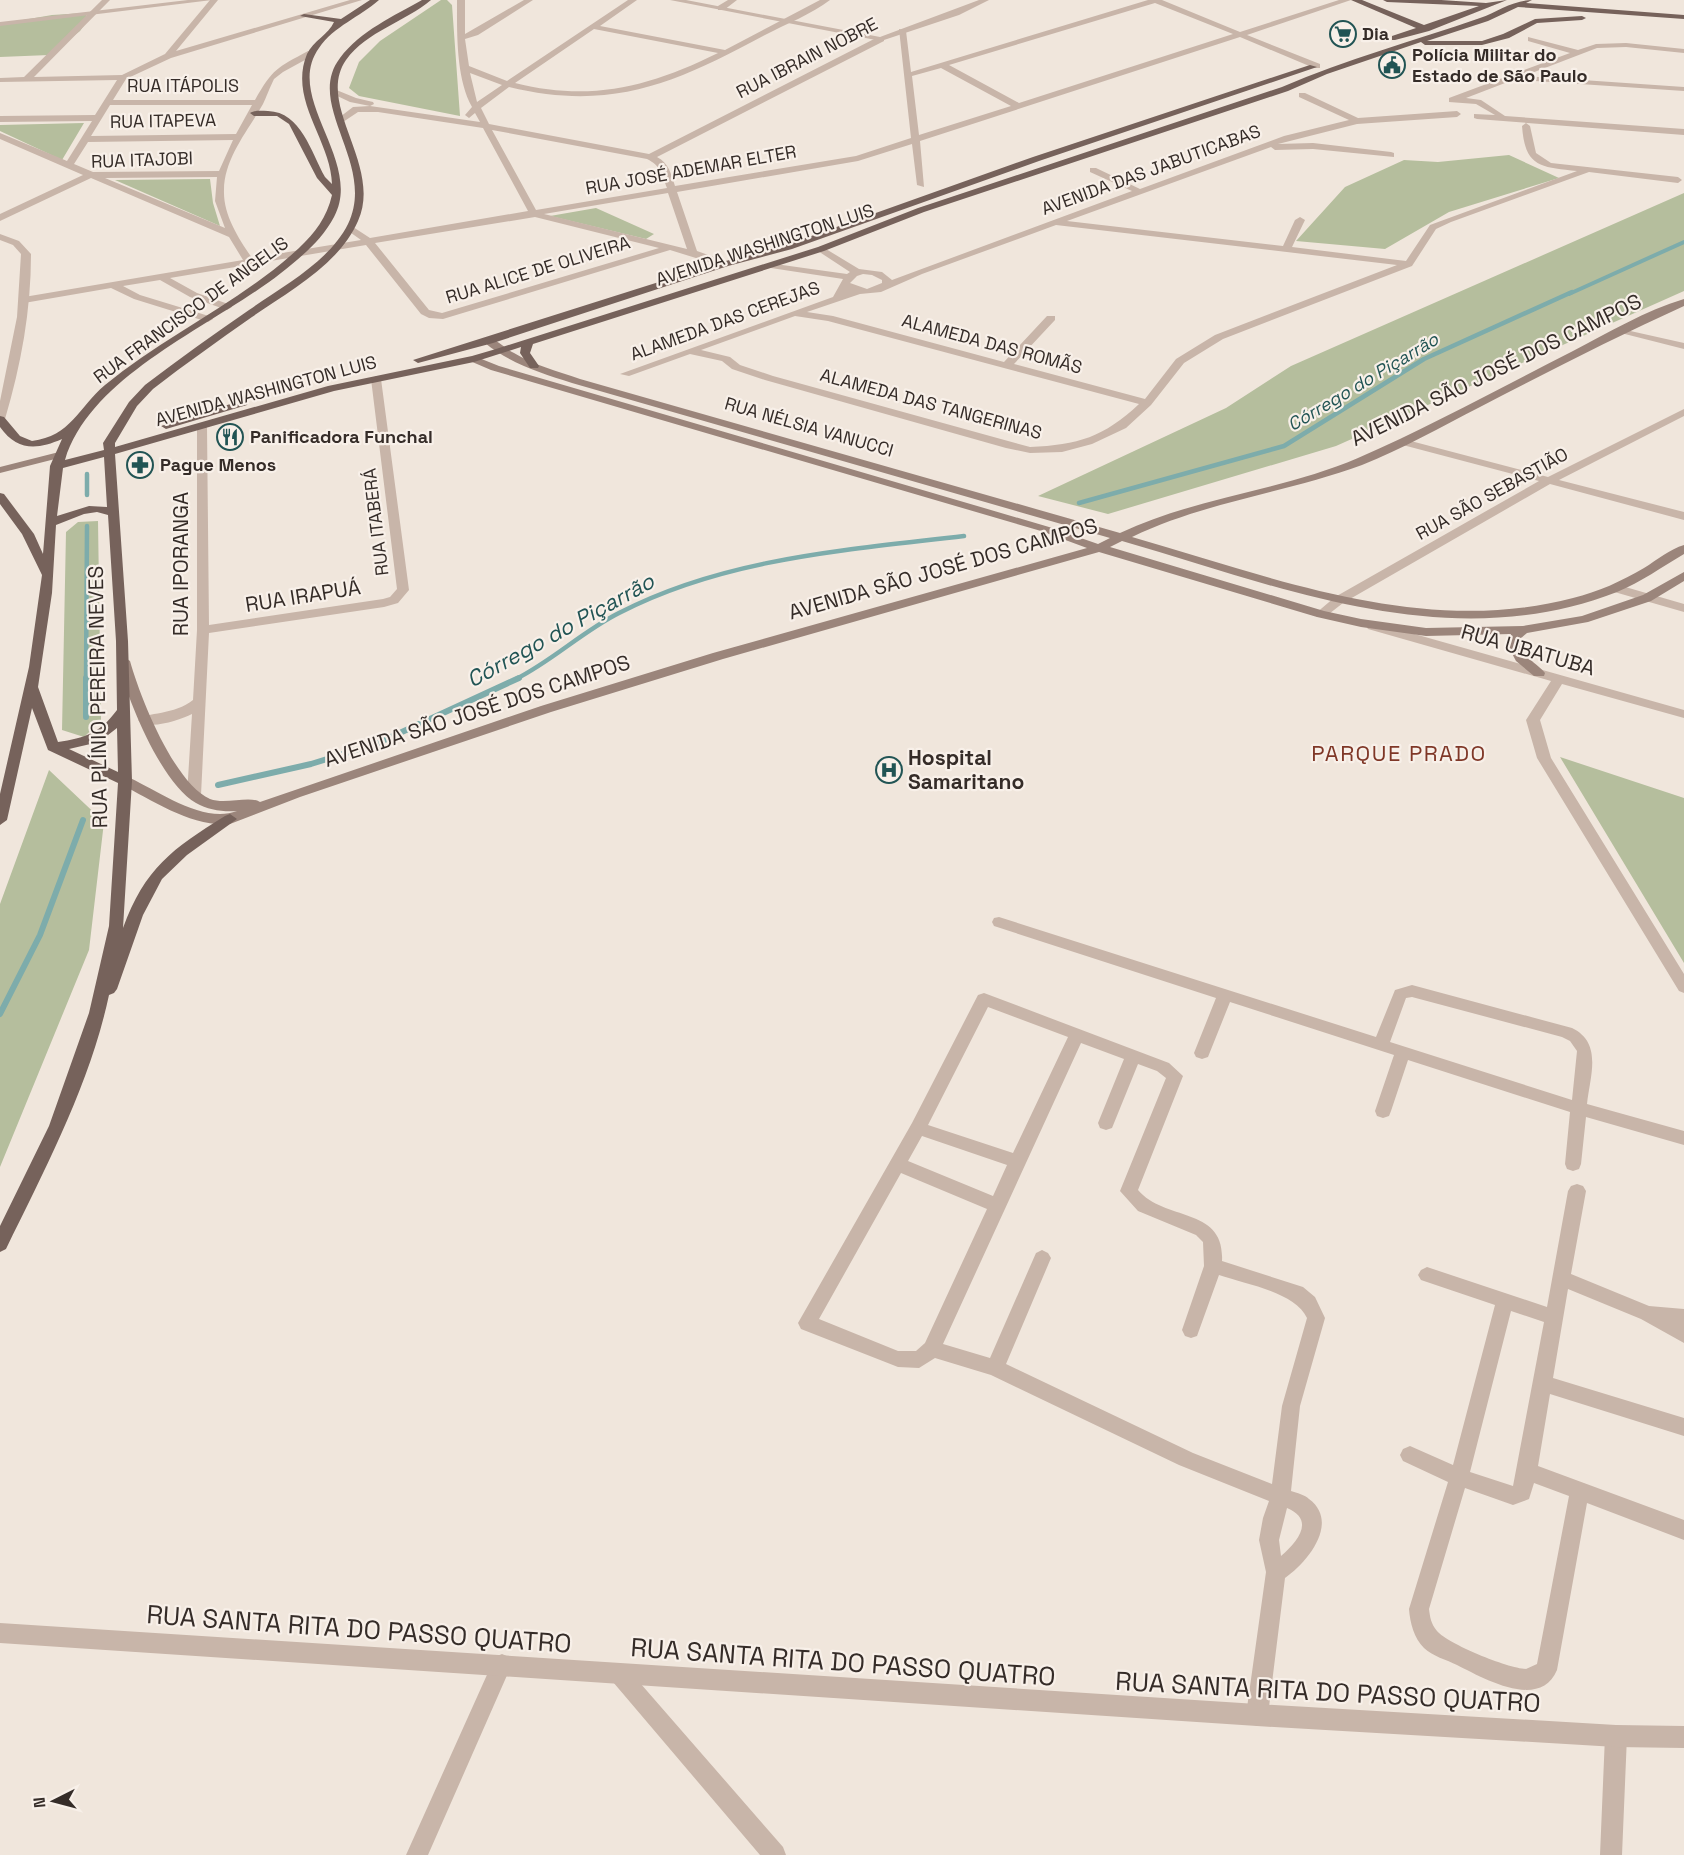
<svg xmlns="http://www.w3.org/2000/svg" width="1684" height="1855" font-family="'Space Grotesk',sans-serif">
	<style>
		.green { fill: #b5be9d }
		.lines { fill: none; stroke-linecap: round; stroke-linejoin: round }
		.stream-far2 { stroke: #7dacab; stroke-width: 4 }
		.stream-far1 { stroke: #7dacab; stroke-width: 4.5 }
		.stream { stroke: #7dacab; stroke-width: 6 }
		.minor { fill: #c8b5a9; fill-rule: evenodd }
		.tertiary { fill: #c8b5a9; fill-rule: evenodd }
		.secondary { fill: #9b857b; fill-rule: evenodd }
		.primary { fill: #76625b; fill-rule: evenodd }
		.labels { text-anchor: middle; stroke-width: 4.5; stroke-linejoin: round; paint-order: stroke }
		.far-poi-label { font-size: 18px; font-weight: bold; fill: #352c28; stroke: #f8f0e9; text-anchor: start }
		.far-street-label { font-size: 18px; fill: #352c28; stroke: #f8f0e9 }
		.far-water-label { font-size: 18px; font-style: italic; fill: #215454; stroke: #f8f0e9 }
		.street-label { font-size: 21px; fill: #352c28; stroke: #f8f0e9 }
		.poi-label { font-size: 21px; font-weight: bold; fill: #352c28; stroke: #f8f0e9; text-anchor: start }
		.water-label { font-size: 22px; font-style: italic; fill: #215454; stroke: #f8f0e9 }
		.neighbourhood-label { font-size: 22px; letter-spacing: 1.5px; fill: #7f3727; stroke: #f8f0e9 }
		.near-street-label { font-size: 26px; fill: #352c28; stroke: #f8f0e9 }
	</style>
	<rect width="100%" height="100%" fill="#f0e6dc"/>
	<path class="green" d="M441,0H447L452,5L460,116L359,96L349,88L359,62L380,41Z
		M84,13L89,18L80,31L49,55L0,57V24L52,15Z
		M84,123L62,160L0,131V125Z
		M1509,155L1559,178L1449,212L1385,249L1296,241L1345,187L1404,160L1438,162Z
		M210,179L213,203L220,226L115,180Z
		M1684,193V291L1336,446L1108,514L1038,496L1226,408L1291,366Z
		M596,208L654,234L646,239L550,216Z
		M98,521L101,721L84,737L62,730L66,532L78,522Z
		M1560,757L1684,798V963Z
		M49,770L104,822L89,950L0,1167V904Z"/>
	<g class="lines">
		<path class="stream-far2" d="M1569,294L1684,242"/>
		<path class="stream-far1" d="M87,474V495
			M1079,503L1284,446L1424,359L1572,292
			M86,679L87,526
			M516,679C552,661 583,631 619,613C725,558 847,550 964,536"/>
		<path class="stream" d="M86,717V678
			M218,785L311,764L378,743L519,678
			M0,1014L40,935L83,820"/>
		<path class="minor" d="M102,0H110L34,77L122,75L165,54L210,0H218L176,51L350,0H362L171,58L126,79L113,100H255C273,68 277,68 308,51H314V55L283,72L274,79C270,87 266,98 263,104C249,129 224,158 224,190C223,215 239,239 252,258L361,240L347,230V226L350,225L370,238L528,211L483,128L378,112H358L343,122L336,120L353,107L370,106L350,102L331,93V89H334L356,98L373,102L374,104L370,106L480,122L475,113L469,118L465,115L472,107C456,78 457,34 457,0H465V34L524,0H533L478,35L465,39L469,66L507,81L628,0H637L600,26L725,50L820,0H830C812,14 786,24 765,35C676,83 612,112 509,87L481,108L489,124L649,154L878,37H884V41L657,157C669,163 671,174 675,186L856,156L911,138L899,29L906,31L911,72L1148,0H1162L1240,32L1339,0H1351L1247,35L1320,64V68H1314L1240,37L920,141L924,187L917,185L912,144L858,161L677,192L697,251L728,262V266L725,267L670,250L443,319L429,318L421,314L366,245L170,278L197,293L231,305L232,307L227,310L190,297L160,280L123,286L140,295L212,317L213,319L208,322L134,299L111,288L24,303L19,300L24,297L243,260L229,237L91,178L0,221V214L83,175L0,139V133L67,161L92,121L0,122V116L95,115L117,80L0,82V78L24,77ZM1155,3L1233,34L1019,103L949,65ZM594,29L718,53C649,87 591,102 515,83ZM941,68L1011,106L919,135L912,76ZM470,73L502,85L477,102ZM110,105H252L236,134L91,136ZM492,130L647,159C661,166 662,174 667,188L536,210ZM233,140L219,171L93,172L74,164L88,142ZM217,177L215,201L225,228L105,178ZM668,193L687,249L544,214ZM535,217L659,248L442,313L429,310L375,243Z
			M728,0H737L724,10H718V6Z
			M1528,37L1578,50L1596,44L1626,43L1684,49V53L1626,47L1597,48L1524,76L1684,87V91L1522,80L1518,78L1466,98L1481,100L1505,116L1684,129V135L1477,119L1474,118V114L1495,115L1476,104L1449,102V98L1570,53L1528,41Z
			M1299,93H1305L1358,118L1457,111L1461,114L1457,117L1357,124L1278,144L1313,143L1391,152L1394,153V157L1313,149L1275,150L1271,147L1067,221L1283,246L1295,220L1300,217L1305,220L1292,247L1406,261L1430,225L1577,171C1540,167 1525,167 1522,126L1526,123L1530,126L1536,153L1551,163L1678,177L1682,180L1678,183L1589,172L1451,222L1436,229L1412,266L1223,339L1184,363L1151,405L1126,428L1092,444L1062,452L1030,453L1006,448L765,380L732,369L722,361L690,354L629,376L620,374L833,297L843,279L771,268L768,267V263L847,274L850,272L818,251L816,249L821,246L859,269L882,272L892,280L1132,191L1090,172V168H1096L1140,189L1284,136L1349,120L1299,97ZM1056,225L1397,265L1215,335L1176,359L1145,399L1014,364L1055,320V316H1047L1004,362L833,316L807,312L860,294L881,292L922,274ZM863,274L872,275L882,280V283L867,289L850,283L857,276ZM795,316L828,321L1139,404C1104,437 1078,445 1030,447L773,376L740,365L730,357L701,350Z
			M1617,328L1684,343V349L1617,332Z
			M376,376L381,379L409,590L398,603L384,607L209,633L201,795L199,798H189L187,795L192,714C179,720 149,731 138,720C146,712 175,715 193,700L197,630V427L202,424L207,427L209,625L383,599L390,597L397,589L371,379Z
			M1684,409V416L1559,480L1684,512V520L1550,484L1343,603L1325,617H1317L1315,614L1335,597L1539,481L1399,444V440H1407L1548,477Z
			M1615,584L1684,604V612L1611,591L1609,588Z
			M1372,622L1684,710V718L1562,684L1540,720L1551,758L1684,974V993L1679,991L1537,758L1526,720L1551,681L1368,629L1366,626L1368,623Z
			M999,917L1376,1037L1395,990L1412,985L1572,1028C1603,1043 1590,1076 1587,1104L1684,1131V1145L1586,1117L1581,1164L1579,1169L1573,1171L1567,1169L1565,1164L1570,1112L1408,1060L1391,1111L1389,1116L1383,1118L1377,1116L1375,1111L1394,1055L1230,1002L1208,1057L1202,1059L1196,1057L1194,1053L1216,998L994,926L992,922L994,918ZM1412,997L1562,1037L1570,1041L1577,1051L1572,1100L1390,1042L1406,998Z
			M984,993L1169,1063L1183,1076L1138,1190C1165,1222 1225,1206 1222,1261L1303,1287L1315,1297L1325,1318L1300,1406L1291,1491C1297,1493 1305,1495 1309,1499C1340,1522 1308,1562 1285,1578L1268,1715L1265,1723L1257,1726L1249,1723L1246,1715L1266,1572L1259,1540L1263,1518L1269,1501L1179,1465L991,1375L935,1358L919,1368L898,1367L801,1329L798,1323L912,1123L978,995ZM988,1007L1068,1037L1013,1153L928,1125ZM1081,1043L1124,1059L1098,1123L1100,1128L1106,1130L1112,1128L1138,1064L1157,1071L1166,1078L1120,1191L1138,1211L1196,1235L1203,1242L1204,1266L1182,1330L1185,1336L1191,1338L1197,1336L1219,1275C1245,1284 1295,1292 1307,1318L1282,1406L1272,1484L1193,1453L1006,1364L1051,1258L1048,1253L1042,1250L1036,1253L990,1358L943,1344ZM922,1136L1007,1165L993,1196L908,1161ZM901,1173L987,1209L925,1343L916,1351H898L819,1319ZM1287,1508C1316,1520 1297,1542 1281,1556L1279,1540Z
			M1577,1184L1583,1186L1586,1191L1571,1274L1649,1306L1684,1309V1343L1641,1319L1568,1289L1553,1378L1684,1418V1436L1550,1394L1538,1466L1684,1520V1540L1587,1503L1557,1670C1540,1711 1483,1678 1457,1665C1447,1660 1432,1656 1424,1648C1414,1638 1410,1623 1409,1609L1448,1482L1403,1461L1400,1455L1403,1449L1410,1446L1453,1465L1495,1305L1421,1280L1418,1275L1421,1270L1427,1267L1547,1307L1568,1191L1571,1186ZM1511,1311L1544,1322L1513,1486L1470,1472ZM1534,1483L1569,1496L1537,1664L1526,1669C1507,1668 1448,1644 1437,1631C1431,1624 1430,1617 1429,1609L1465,1488L1513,1505L1529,1499Z
			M502,1654L509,1657L512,1664L428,1855H406L495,1657Z
			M620,1664L627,1668L783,1847L786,1855H760L613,1682L609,1675L613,1668Z
			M1616,1725L1624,1728L1627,1736L1622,1855H1600L1605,1736L1608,1728Z"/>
		<path class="tertiary" d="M188,0H212L0,26V22Z
			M670,0H686L880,37L979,0H989L959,15L881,41Z
			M0,234L19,241L31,254C31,311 21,365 5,419L0,422V401L17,317L21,254L13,245L0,240Z
			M0,1623L1257,1704L1616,1725L1684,1726V1748L1616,1747L1257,1726L0,1643Z"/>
		<path class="secondary" d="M1684,299V306C1615,337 1548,372 1480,407C1441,427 1402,449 1362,465C1286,493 1204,502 1132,537C1275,578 1423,637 1573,598C1598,592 1622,581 1644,568C1657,560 1670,549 1684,545V554C1662,567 1641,582 1617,592C1450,657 1284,588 1122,541L1110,547L1324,611L1361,619L1426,628L1523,626L1582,616L1643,595L1684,572V581L1651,601L1588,622L1527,633L1520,639C1520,657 1535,661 1545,673L1544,676H1534L1516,661L1507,644L1511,634L1426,636L1361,627L1317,617L1099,552L723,659L551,712L300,797L230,824C191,827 154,801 120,784L118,781L125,776L130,778C160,792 204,824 237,811C223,812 208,810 196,803C161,783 127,699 118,661L124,657L130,661C140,697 174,783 210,799C226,805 249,795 260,802L541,706L713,653L1087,548L1041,531L491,370L470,361L469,359L474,356L499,366L1049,527L1098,544L1110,538L572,383C541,373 511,364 485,343V339C496,337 505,349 514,353C534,365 557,371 580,379L1120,533C1196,497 1281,491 1358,458C1431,426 1502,387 1573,351C1608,333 1646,310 1684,299Z
			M59,452L63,453V457L0,473V467Z"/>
		<path class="primary" d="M370,0H379C360,17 334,26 319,48C283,98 364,161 334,217C322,240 301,257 281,273C214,326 91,374 65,460L104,450L103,443L129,402L145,385C179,359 214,334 249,310C283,286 329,262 348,224C377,164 304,105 340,58C360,31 394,16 422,0H431C405,22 367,31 346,60C315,105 383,165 358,221C339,265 289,291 252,317C218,341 185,364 153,389L137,406L115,443V447L328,386L472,356L496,349L818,247L918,208L1282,87C1346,59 1414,41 1480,18C1497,12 1513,0 1532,0L1526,3L1684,15V19L1518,7L1488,21L1427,41H1482L1503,34L1535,19L1582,16L1586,18L1582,20L1537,23L1509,38L1482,45H1425L1421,42L1327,74L1288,91L924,212L824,251L533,344L530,353L539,366L538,368H530L520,353L521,347L474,362L334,391L115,454L128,641L132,781L123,928C145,868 172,849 225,816L230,814L237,819L187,855L162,879L143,915L117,989L114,993L109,995C90,1084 46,1167 6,1249L0,1252V1226L49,1126L89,1013L109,926L118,783L48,750L32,708L7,820L0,825V794L29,667L42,575L22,534L0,504V493L4,494L34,534L43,554L50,466L62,439C37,450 17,451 0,427V416L4,417L20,436L32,441C71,436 78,408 105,385C166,335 241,302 299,248C315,233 327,217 332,195L317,178L289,124L277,116H254L250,113C255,110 261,111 268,111C301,112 311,152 325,177L332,184C331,140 288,100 307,54C313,41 329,34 334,22L300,16L304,14L341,19ZM104,457L107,507L89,506L57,516L63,468ZM97,512L108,515L116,641L117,710C100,733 85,738 58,742L38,687L52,593L56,525L84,514ZM117,728L118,772L69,749L99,742Z
			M1351,0H1362L1424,25L1479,6L1387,2L1383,0H1441L1486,3L1507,0L1429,31L1395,40H1392V36L1416,28Z
			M1310,65L1317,67L1039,161L792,249L728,266L493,343L418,363L413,360L722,262L786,245L1033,157Z
			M243,400L248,403L247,405L166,429L161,426Z"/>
	</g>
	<defs>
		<symbol id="supermarket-ring" viewBox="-11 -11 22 22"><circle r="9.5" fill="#f8f0e9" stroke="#215454" stroke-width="1.5"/><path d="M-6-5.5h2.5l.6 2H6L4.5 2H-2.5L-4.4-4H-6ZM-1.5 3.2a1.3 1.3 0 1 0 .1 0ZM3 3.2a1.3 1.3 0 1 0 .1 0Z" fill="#215454"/></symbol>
		<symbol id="civic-ring" viewBox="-11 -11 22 22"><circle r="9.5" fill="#f8f0e9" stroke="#215454" stroke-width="1.5"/><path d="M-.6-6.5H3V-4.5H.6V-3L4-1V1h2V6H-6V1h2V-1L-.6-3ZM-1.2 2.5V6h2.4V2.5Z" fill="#215454"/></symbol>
		<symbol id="restaurant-ring" viewBox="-11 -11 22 22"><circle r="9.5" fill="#f8f0e9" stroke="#215454" stroke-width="1.5"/><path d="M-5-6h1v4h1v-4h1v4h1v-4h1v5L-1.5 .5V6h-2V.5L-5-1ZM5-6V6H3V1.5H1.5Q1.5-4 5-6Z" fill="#215454"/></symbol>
		<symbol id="pharmacy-ring" viewBox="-11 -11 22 22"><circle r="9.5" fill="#f8f0e9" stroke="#215454" stroke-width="1.5"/><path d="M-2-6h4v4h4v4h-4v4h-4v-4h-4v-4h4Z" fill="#215454"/></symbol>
		<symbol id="hospital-ring" viewBox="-11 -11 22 22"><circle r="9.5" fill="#f8f0e9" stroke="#215454" stroke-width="1.5"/><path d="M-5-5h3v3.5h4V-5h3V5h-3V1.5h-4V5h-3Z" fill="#215454"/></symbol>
	</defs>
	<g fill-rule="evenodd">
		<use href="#supermarket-ring" x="1328" y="19" width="30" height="30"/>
		<use href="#civic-ring" x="1377" y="50" width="30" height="30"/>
		<use href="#restaurant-ring" x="215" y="422" width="30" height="30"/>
		<use href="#pharmacy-ring" x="125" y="450" width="30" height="30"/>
		<use href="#hospital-ring" x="874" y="755" width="30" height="30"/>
	</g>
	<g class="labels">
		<g class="far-poi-label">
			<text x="1362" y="40">Dia</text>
			<text x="1412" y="61">Polícia Militar do<tspan x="1412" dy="21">Estado de São Paulo</tspan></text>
			<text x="250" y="443">Panificadora Funchal</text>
			<text x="160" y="471">Pague Menos</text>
		</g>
		<g class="far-street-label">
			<text transform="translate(807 58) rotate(-27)" y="6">RUA IBRAIN NOBRE</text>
			<text x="183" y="92">RUA ITÁPOLIS</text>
			<text transform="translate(163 121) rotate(-1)" y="6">RUA ITAPEVA</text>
			<text transform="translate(142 160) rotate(-2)" y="6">RUA ITAJOBI</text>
			<text transform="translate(691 170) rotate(-10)" y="6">RUA JOSÉ ADEMAR ELTER</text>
			<text transform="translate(1151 170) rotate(-20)" y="6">AVENIDA DAS JABUTICABAS</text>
			<text transform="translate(765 245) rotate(-18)" y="6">AVENIDA WASHINGTON LUIS</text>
			<text transform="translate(538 270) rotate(-17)" y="6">RUA ALICE DE OLIVEIRA</text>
			<text transform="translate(191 310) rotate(-36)" y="6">RUA FRANCISCO DE ANGELIS</text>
			<text transform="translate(725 321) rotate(-20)" y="6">ALAMEDA DAS CEREJAS</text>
			<text transform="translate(992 344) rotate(15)" y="6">ALAMEDA DAS ROMÃS</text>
			<text transform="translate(266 391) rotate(-15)" y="6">AVENIDA WASHINGTON LUIS</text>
			<text transform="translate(931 404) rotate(15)" y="6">ALAMEDA DAS TANGERINAS</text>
			<text transform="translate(809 427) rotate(16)" y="6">RUA NÉLSIA VANUCCI</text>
			<text transform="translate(1492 494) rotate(-29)" y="6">RUA SÃO SEBASTIÃO</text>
			<text transform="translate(376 522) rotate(-97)" y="6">RUA ITABERÁ</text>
		</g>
		<g class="far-water-label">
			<text transform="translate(1363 382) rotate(-31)" y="6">Córrego do Piçarrão</text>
		</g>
		<g class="street-label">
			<text transform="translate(1496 370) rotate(-26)" y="7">AVENIDA SÃO JOSÉ DOS CAMPOS</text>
			<text transform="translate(181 564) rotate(-90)" y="7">RUA IPORANGA</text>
			<text transform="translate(943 569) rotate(-16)" y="7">AVENIDA SÃO JOSÉ DOS CAMPOS</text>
			<text transform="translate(303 596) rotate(-9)" y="7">RUA IRAPUÁ</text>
			<text transform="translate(1528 650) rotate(16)" y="7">RUA UBATUBA</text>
			<text transform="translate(98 697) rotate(-91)" y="7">RUA PLÍNIO PEREIRA NEVES</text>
			<text transform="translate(477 711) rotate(-18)" y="7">AVENIDA SÃO JOSÉ DOS CAMPOS</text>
		</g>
		<g class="poi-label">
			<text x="908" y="765">Hospital<tspan x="908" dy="24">Samaritano</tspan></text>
		</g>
		<g class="water-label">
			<text transform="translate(560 630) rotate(-29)" y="8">Córrego do Piçarrão</text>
		</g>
		<g class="neighbourhood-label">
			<text x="1399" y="761">PARQUE PRADO</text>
		</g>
		<g class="near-street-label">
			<text transform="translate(359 1629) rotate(4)" y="9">RUA SANTA RITA DO PASSO QUATRO</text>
			<text transform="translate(843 1662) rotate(4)" y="9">RUA SANTA RITA DO PASSO QUATRO</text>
			<text transform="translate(1328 1692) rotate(3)" y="9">RUA SANTA RITA DO PASSO QUATRO</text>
		</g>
	</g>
	<g transform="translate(54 1801) rotate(264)" stroke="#f8f0e9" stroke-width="4.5" paint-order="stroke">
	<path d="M0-4.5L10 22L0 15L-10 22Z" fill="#352c28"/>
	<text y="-9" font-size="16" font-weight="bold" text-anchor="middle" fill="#352c28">N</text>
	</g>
</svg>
